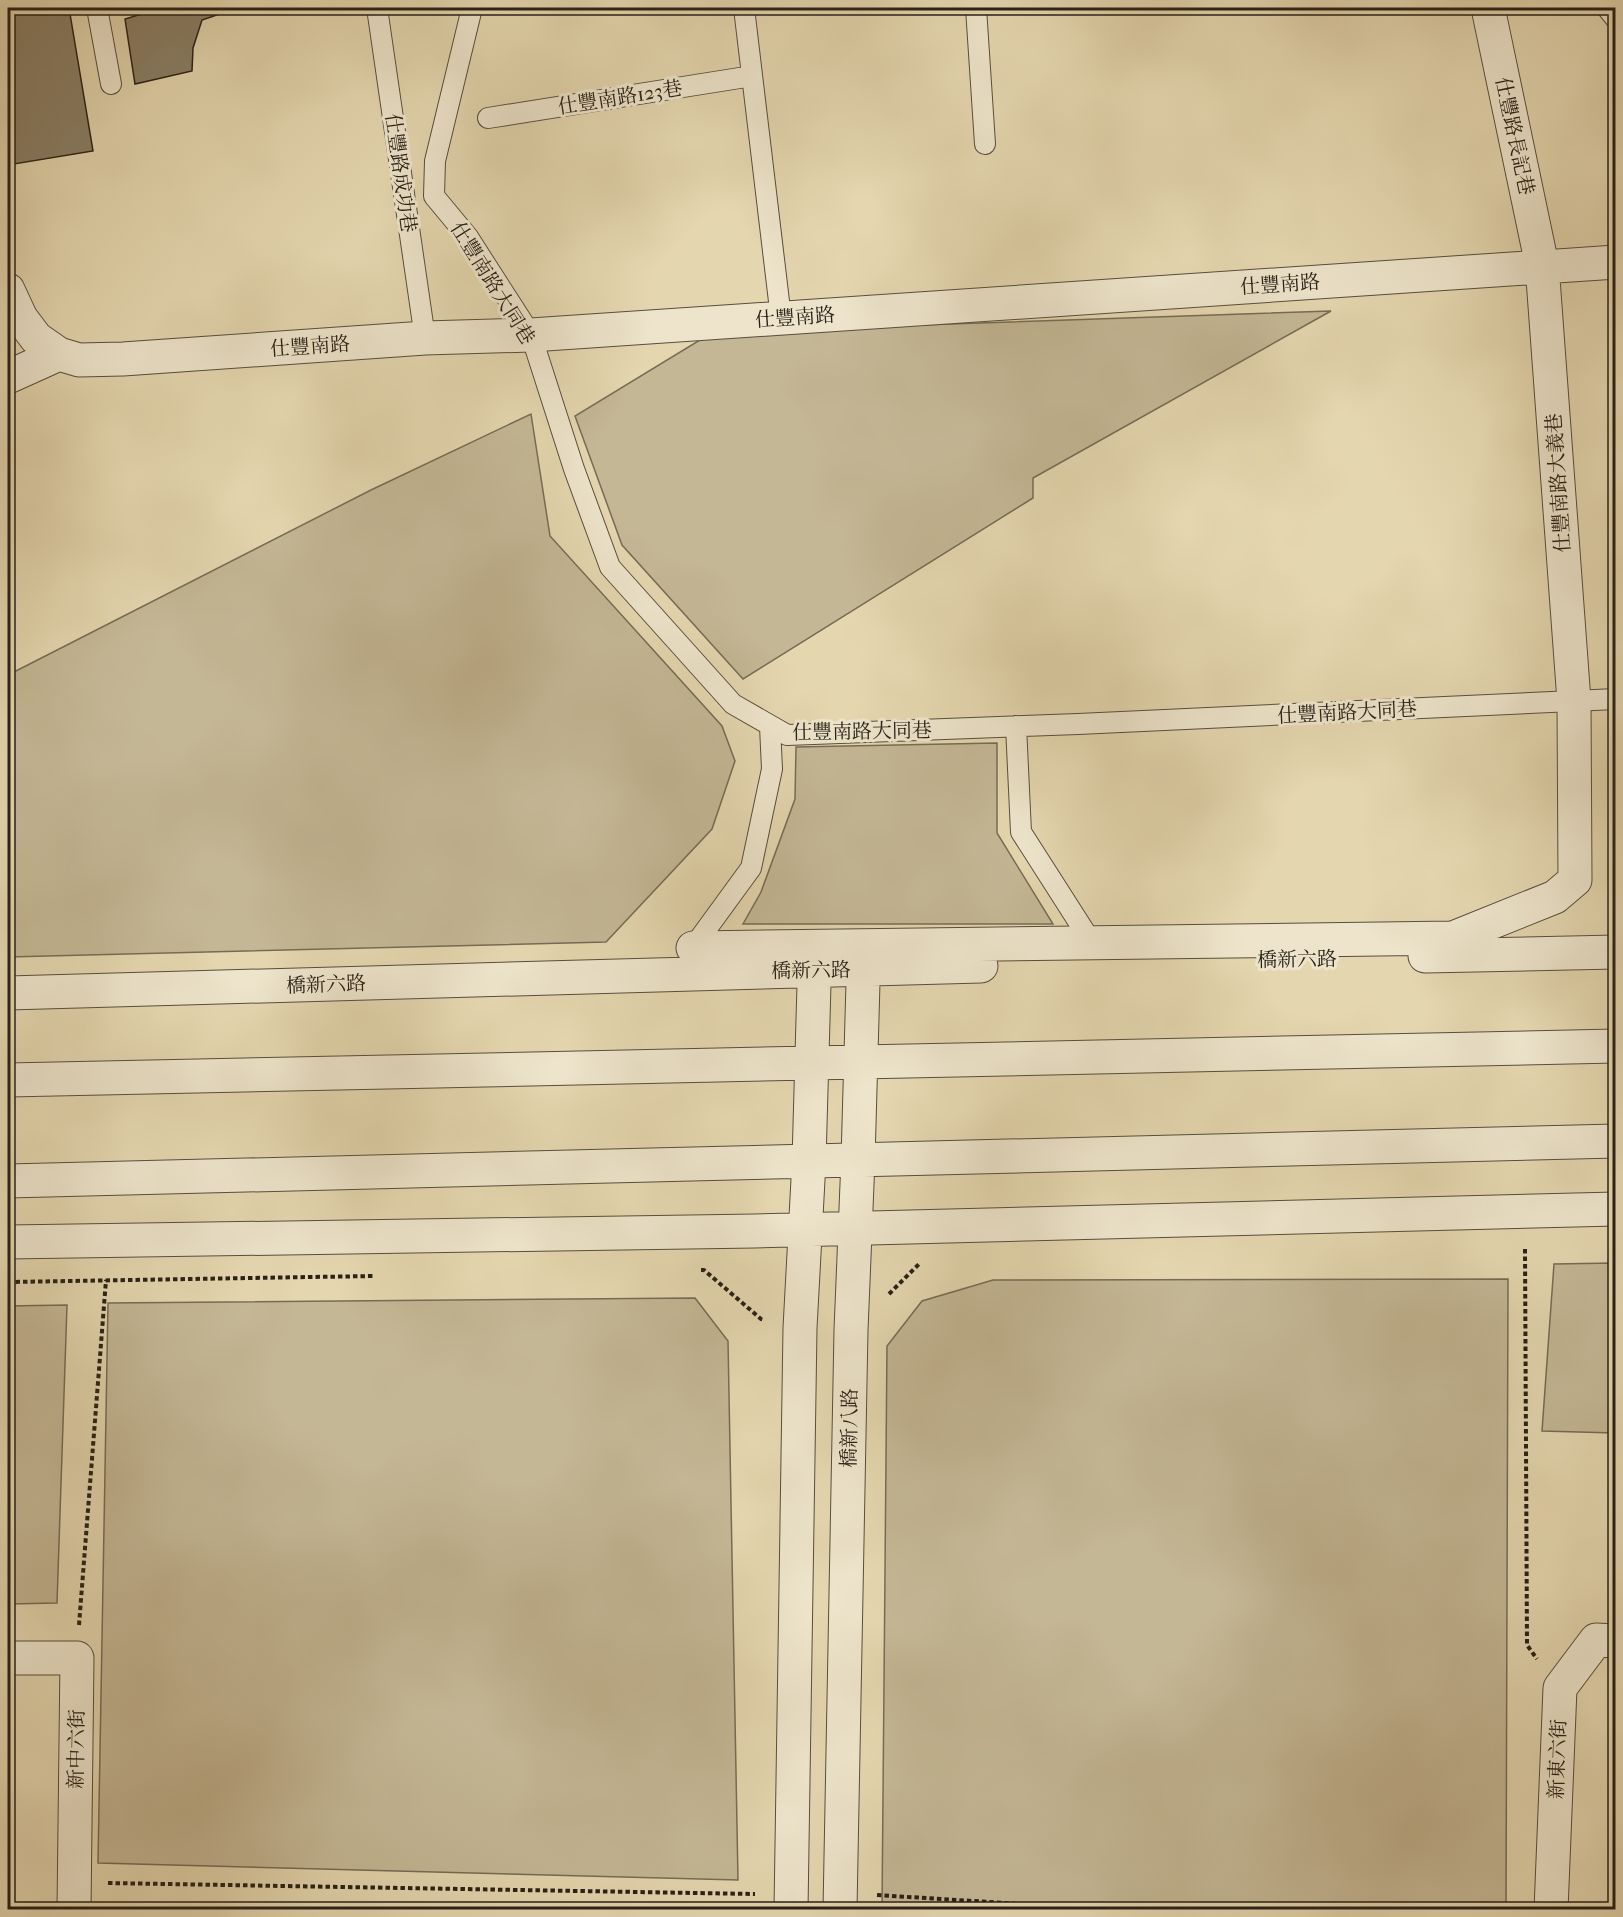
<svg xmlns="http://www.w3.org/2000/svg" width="1623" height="1917" font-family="'IM FELL French Canon','Noto Serif TC',serif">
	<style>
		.green { fill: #c4b795; stroke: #766c56; stroke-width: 1.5 }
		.building { fill: #8a7f66; stroke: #282117; stroke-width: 1.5 }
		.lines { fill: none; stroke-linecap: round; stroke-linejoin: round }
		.service-casing { stroke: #574e3d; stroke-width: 22 }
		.minor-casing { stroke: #574e3d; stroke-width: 35 }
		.path { stroke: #282117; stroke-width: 4; stroke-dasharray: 4.5 3; stroke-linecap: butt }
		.service { stroke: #ede4cb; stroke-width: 20 }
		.minor { stroke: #ede4cb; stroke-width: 33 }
		.labels { text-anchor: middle; stroke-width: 6; stroke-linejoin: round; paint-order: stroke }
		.street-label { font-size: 20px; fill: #282117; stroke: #ede4cb }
	</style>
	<rect width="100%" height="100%" fill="#e4d6af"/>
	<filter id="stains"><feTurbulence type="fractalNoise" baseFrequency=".00333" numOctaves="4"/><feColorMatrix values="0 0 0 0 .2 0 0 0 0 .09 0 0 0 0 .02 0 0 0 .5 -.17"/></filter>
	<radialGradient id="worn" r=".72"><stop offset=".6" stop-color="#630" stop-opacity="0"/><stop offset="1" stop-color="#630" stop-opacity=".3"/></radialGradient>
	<path class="green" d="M1331,311L1033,478V498L743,679L622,545L575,416L713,332Z
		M531,414L550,536L722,726L735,761L712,829L606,942L8,957V675L371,490Z
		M997,743V833L1053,924H743L761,892L795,799L796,747Z
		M1615,1263V1433L1542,1431L1554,1264Z
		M1508,1279L1506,1909H882L887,1346L922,1301L993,1280Z
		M695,1298L728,1341L738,1880L98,1863L108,1303Z
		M67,1305L57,1603L8,1604V1306Z"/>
	<path class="building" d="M8,8H69L93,151L14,164L8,126Z
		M158,8H235L234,9L202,20L193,48L192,71L135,84L125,19L158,9Z"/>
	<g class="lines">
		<defs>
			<path id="service" d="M97,8L111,84
				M377,8L425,338
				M472,8L435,161L434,196L468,237L531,335L574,469L610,567L733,704L787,735L1078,724L1616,699
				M744,8L781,318
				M976,8L985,144
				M1607,8L1616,19
				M488,118L752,76
				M1016,726L1021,832L1092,943
				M689,953L751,868L772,769L770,726"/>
			<path id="minor" d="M8,290L21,318L36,338L59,354L79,360L123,359L425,338L531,335L1616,262
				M8,377L59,354
				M693,948L1453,938L1555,897L1575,880L1574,701L1542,265L1488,8
				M1425,956L1616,952
				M8,993L981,966
				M8,1080L1616,1046
				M8,1181L1616,1141
				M8,1242L755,1231L1616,1209
				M8,1658H77L74,1910
				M791,1910L800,1328L809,1161L815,949
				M840,1910L851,1330L858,1160L864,947
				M1551,1910L1560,1688L1596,1640L1616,1641"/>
		</defs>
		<use href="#service" class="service-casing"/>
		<use href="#minor" class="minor-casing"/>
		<path class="path" d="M1525,1249L1527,1645L1537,1659
			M701,1270H704L761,1319L765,1320
			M8,1282L373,1276
			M889,1294L920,1263
			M79,1625L106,1280
			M108,1883L755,1894
			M877,1895L1117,1910"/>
		<use href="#service" class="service"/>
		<use href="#minor" class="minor"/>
	</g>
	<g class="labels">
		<g class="street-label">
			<text transform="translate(620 97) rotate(-9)" y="7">仕豐南路123巷</text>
			<text transform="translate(1515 136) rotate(78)" y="7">仕豐路長記巷</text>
			<text transform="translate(401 173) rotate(82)" y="7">仕豐路成功巷</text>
			<text transform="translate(493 283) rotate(58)" y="7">仕豐南路大同巷</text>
			<text transform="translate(1280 284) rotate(-4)" y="7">仕豐南路</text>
			<text transform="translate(795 317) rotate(-4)" y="7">仕豐南路</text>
			<text transform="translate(310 346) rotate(-4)" y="7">仕豐南路</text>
			<text transform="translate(1558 483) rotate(-94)" y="7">仕豐南路大義巷</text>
			<text transform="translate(1347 712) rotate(-3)" y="7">仕豐南路大同巷</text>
			<text transform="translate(862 731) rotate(-1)" y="7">仕豐南路大同巷</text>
			<text transform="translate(1297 959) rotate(-1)" y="7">橋新六路</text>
			<text transform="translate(811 970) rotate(-1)" y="7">橋新六路</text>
			<text transform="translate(326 984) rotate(-2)" y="7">橋新六路</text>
			<text transform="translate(849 1428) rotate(-89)" y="7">橋新八路</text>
			<text transform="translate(76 1749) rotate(-89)" y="7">新中六街</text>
			<text transform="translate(1557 1759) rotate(-88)" y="7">新東六街</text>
		</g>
	</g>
	<rect width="1623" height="1917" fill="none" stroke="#e4d6af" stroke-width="30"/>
	<rect x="9" y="9" width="1605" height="1899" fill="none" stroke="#282117" stroke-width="3"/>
	<rect x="15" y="15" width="1593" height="1887" fill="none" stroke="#282117" stroke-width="1.5"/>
	<rect width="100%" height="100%" filter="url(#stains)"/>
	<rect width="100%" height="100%" fill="url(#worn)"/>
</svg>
